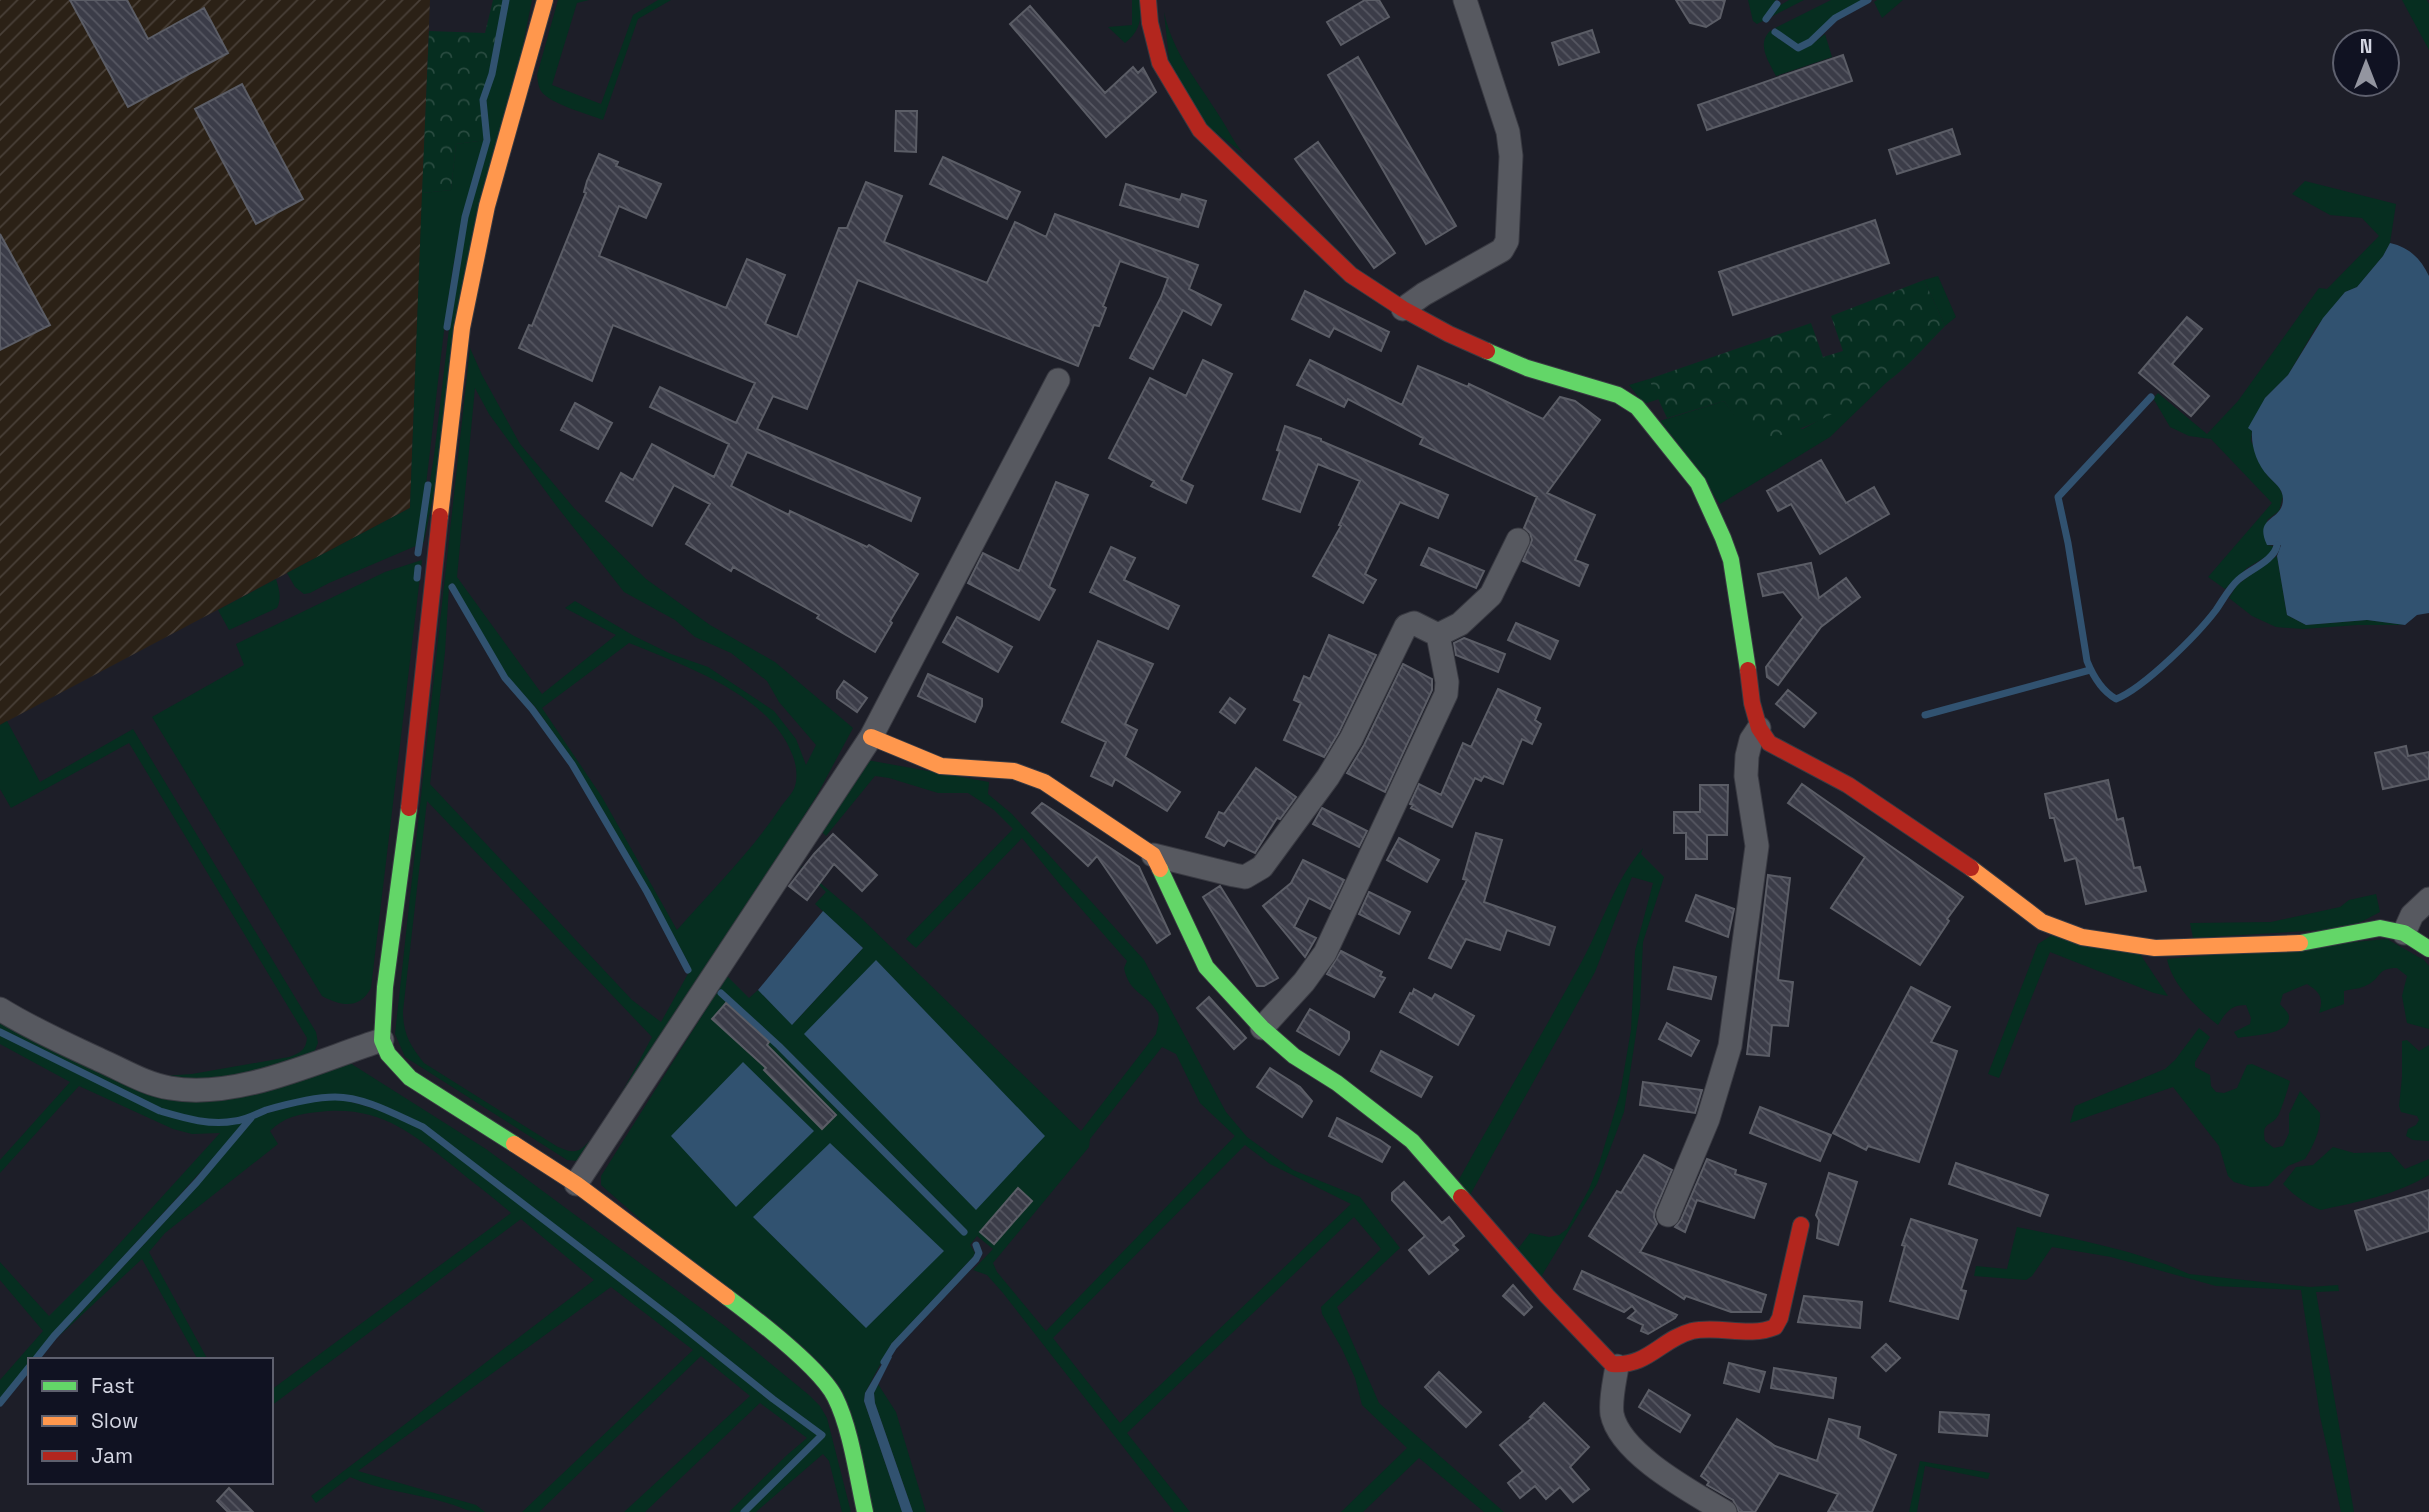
<svg xmlns="http://www.w3.org/2000/svg" width="2429" height="1512" font-family="'Space Grotesk',sans-serif">
	<style>
		.industrial { fill: url(#industrial-furrows) }
		.green { fill: #062e20; fill-rule: evenodd }
		.forest { fill: url(#forest-crowns) }
		.water { fill: #315270 }
		.lines { fill: none; stroke-linecap: round; stroke-linejoin: round }
		.stream { stroke: #315270; stroke-width: 7 }
		.building { fill: url(#building-back-hatch); stroke: #5b5d66; stroke-width: 2 }
		.street-casing { stroke: #393a42; stroke-width: 25 }
		.fast-casing { stroke: #393a42; stroke-width: 18 }
		.slow-casing { stroke: #393a42; stroke-width: 18 }
		.jam-casing { stroke: #393a42; stroke-width: 18 }
		.street { stroke: #575960; stroke-width: 23 }
		.fast { stroke: #63d668; stroke-width: 16 }
		.slow { stroke: #ff974d; stroke-width: 16 }
		.jam { stroke: #b3261e; stroke-width: 16 }
	</style>
	<defs>
		<pattern id="industrial-furrows" width="10" height="10" patternUnits="userSpaceOnUse" patternTransform="scale(1.75)"><rect width="10" height="10" fill="#2b2116"/><path d="M-1 1l2-2M0 10L10 0M9 11l2-2" fill="none" stroke="#494038"/></pattern>
		<pattern id="forest-crowns" width="20" height="18" patternUnits="userSpaceOnUse" patternTransform="scale(1.75)"><rect width="20" height="18" fill="#062e20"/><path d="M2 6a3 3 0 1 1 6 0M12 15a3 3 0 1 1 6 0" fill="none" stroke="#294b40"/></pattern>
		<pattern id="building-back-hatch" width="6" height="6" patternUnits="userSpaceOnUse" patternTransform="scale(1.75)"><rect width="6" height="6" fill="#3b3c48"/><path d="M-1 5l2 2M0 0l6 6M5-1l2 2" fill="none" stroke="#565762"/></pattern>
	</defs>
	<rect width="100%" height="100%" fill="#1d1e28"/>
	<path class="industrial" d="M0,0H430L410,508L0,725Z"/>
	<path class="green" d="M508,0H532L424,542L420,544L434,456L455,278L466,217L489,141L485,124L484,99L494,74Z
		M558,0H589L577,3L552,85L601,104L633,15L658,0H671L638,19L603,120C588,114 550,104 541,91C538,86 538,81 537,75Z
		M1132,0H1140C1141,20 1141,30 1125,43L1108,27L1132,25Z
		M1748,0H1775L1779,6L1789,0H1804L1757,24L1753,21Z
		M1831,0H1863L1833,17L1808,41L1799,47L1775,28Z
		M1877,0H1903L1882,18L1874,2Z
		M2402,0H2427L2429,4V50Z
		M1164,12C1173,54 1198,81 1220,117C1228,129 1233,141 1243,153L1204,124L1169,60Z
		M1771,30L1775,36L1797,51L1811,45L1825,34L1832,57L1776,76C1768,60 1756,44 1771,30Z
		M486,140C473,186 458,232 451,280C438,368 431,456 418,545L329,583L310,593L304,594L295,587L287,573L410,508L422,193L451,190L456,144Z
		M2305,181L2396,204L2390,243L2383,256L2357,287L2345,292L2315,329L2288,375L2265,398L2252,430L2251,441L2267,475L2279,487L2283,496L2279,511L2267,520V545L2273,546L2272,553L2247,568L2225,589L2208,577L2272,503L2211,439L2189,436L2170,427L2153,398L2158,393L2207,434L2238,401L2319,288L2327,289L2379,236L2362,218L2330,215L2292,194Z
		M1938,276L1956,317L1945,326L1924,280Z
		M470,348L482,375L520,444L574,508L646,579L710,625L775,662L853,728L816,797L610,1121L582,1158L576,1161L567,1160L405,1057L395,1034ZM475,388L489,414L555,504L624,592L675,620L695,637L731,653L767,681L779,702L816,745L806,765L796,739L774,711L708,667L671,654L634,636L575,601L565,608L616,635L542,694L457,577ZM452,583L507,676L536,708L573,761L643,881L690,966L689,972L661,1022L632,1000L430,784L445,652L449,586ZM629,643C683,665 770,695 792,754C796,763 798,776 795,786C793,793 785,801 780,808C751,852 712,890 677,930L602,797L542,708ZM427,801L652,1037C640,1059 598,1142 579,1150C571,1153 566,1150 558,1147L424,1063C410,1045 403,1034 403,1011Z
		M1649,379L1659,399L1644,404L1629,385Z
		M1888,381L1830,437L1720,504L1660,421L1724,401L1742,425L1803,429Z
		M2277,556L2287,615L2306,625L2367,620L2405,625H2357L2303,629L2276,627L2252,616L2229,598L2237,585Z
		M422,560L371,988C359,1010 341,1006 322,996L152,717L244,665L236,644L385,572Z
		M276,579C279,589 282,598 277,608L229,630L218,610Z
		M7,721L40,782L133,729L316,1032L318,1043L313,1055C275,1066 201,1088 164,1076L192,1074L289,1057C300,1053 306,1050 307,1038L129,743L11,808L0,789V725Z
		M867,760L989,782L988,794L1012,814L1144,960L1226,1112L1247,1137L1293,1170L1360,1197L1400,1248L1337,1307L1379,1403L1504,1512H1484L1419,1458L1363,1512H1341L1407,1448L1362,1405L1355,1378L1342,1349L1322,1314L1321,1307L1381,1249L1354,1217L1127,1433L1190,1512H1174L1003,1293L987,1275L973,1270L993,1249L977,1236L970,1245L975,1253L973,1257L891,1344L865,1393L864,1401L902,1512H872L841,1396L601,1185V1176L727,976L749,998L758,990L793,1024L863,948L815,904L826,892L797,863L859,916L1081,1131L1156,1034C1157,1028 1161,1018 1157,1012C1147,993 1129,994 1124,968L1127,961L1062,887L1022,838L916,948L906,939L1013,829L994,810L968,793H938L889,778L875,776L826,836L821,831ZM722,992L780,1045L965,1231L962,1233L778,1047L720,995ZM1162,1047L1176,1054L1200,1103L1235,1136L1046,1331L997,1272L993,1263L1089,1147L1090,1139ZM1245,1145L1270,1164L1351,1204L1120,1423L1053,1338Z
		M1643,848L1641,854L1664,877L1643,942L1640,1008L1624,1112L1597,1184L1541,1277L1517,1250L1530,1233L1549,1237L1559,1235L1567,1229L1589,1189L1599,1164L1620,1094L1631,1030L1635,951L1653,883L1632,877L1595,972L1470,1195L1458,1181C1499,1107 1542,1035 1582,961C1603,923 1614,881 1643,848Z
		M2376,894L2380,912L2361,922L2339,929L2193,938L2190,923L2271,922L2340,907L2349,900Z
		M2052,935L2140,954L2168,996L2154,993L2050,952L1999,1078L1988,1074L2038,944Z
		M2387,939L2424,960L2429,966V1029L2407,1023L2402,996L2407,976L2397,968C2376,968 2382,978 2367,985C2361,989 2351,989 2344,991V1004L2319,1013C2324,998 2320,992 2307,984L2283,994L2280,1004C2283,1008 2290,1013 2289,1018C2289,1035 2251,1035 2238,1038L2234,1032L2250,1024L2251,1018L2246,1005C2231,1005 2226,1012 2218,1025C2198,1009 2172,985 2167,959Z
		M0,1020L129,1085L294,1082L350,1063L486,1149L725,1326L809,1395L820,1406L827,1418L851,1512H842L829,1461L823,1454L756,1512H747L821,1439L825,1435L823,1433L808,1425L423,1126C359,1096 335,1087 265,1109C248,1114 233,1122 214,1121C167,1118 128,1092 86,1072C57,1058 28,1045 0,1030Z
		M2199,1028L2210,1037L2195,1062V1067L2210,1075L2211,1086L2216,1092L2224,1093L2237,1088L2247,1065L2252,1064L2290,1081C2287,1092 2283,1104 2279,1114C2272,1128 2261,1120 2265,1141L2274,1148L2283,1146L2289,1133V1114L2300,1091L2320,1113C2321,1130 2314,1145 2305,1159L2288,1166L2268,1186L2251,1187L2234,1182L2228,1176L2219,1146L2173,1087L2070,1123L2075,1106L2165,1069L2175,1060Z
		M0,1034L160,1113L214,1124L246,1120C176,1202 101,1277 32,1360H30V1363L0,1399V1380L43,1331L0,1280V1262L49,1316L100,1265L220,1133L192,1134L173,1129L79,1086L0,1173V1160L70,1082L0,1044Z
		M2407,1040L2419,1051L2429,1045V1141L2413,1140L2406,1136L2408,1129L2416,1125L2419,1120L2417,1116L2401,1112L2399,1106L2402,1077V1041Z
		M336,1099C367,1104 394,1116 422,1129L672,1320L772,1401L820,1435L741,1512H729L787,1455L807,1438L760,1403L645,1512H624L750,1396L701,1356L539,1512H522L693,1350L611,1287L358,1471L476,1505L485,1512C465,1512 465,1508 447,1503C415,1493 381,1491 350,1477L316,1503L311,1496L594,1280L521,1219L271,1406V1390L511,1213C493,1197 472,1182 453,1166C409,1131 378,1105 318,1112C299,1114 284,1117 270,1131L278,1144L165,1233L149,1252L208,1360H198L142,1259L57,1338L197,1187L254,1117L299,1104Z
		M2333,1147L2354,1153L2390,1152L2405,1169L2429,1159V1175C2393,1196 2361,1201 2321,1210C2305,1204 2294,1195 2283,1184L2296,1167L2313,1165Z
		M2017,1227C2074,1239 2136,1250 2189,1274L2310,1287L2338,1285L2339,1291L2316,1292L2354,1512H2341L2320,1416L2301,1290L2216,1286L2111,1257L2052,1247L2032,1276L2026,1280L1974,1276L1976,1266L2007,1269Z
		M878,1384L896,1412L926,1512H913L875,1403L874,1393Z
		M1920,1461L1990,1473L1988,1479L1925,1466L1917,1512H1909Z"/>
	<path class="forest" d="M493,0H504C500,23 497,47 492,71C485,102 477,105 486,140L456,144L451,190L422,193L429,31L485,33Z
		M1924,280L1945,326C1927,344 1908,367 1887,382C1863,398 1783,446 1756,436C1742,431 1733,412 1724,401L1667,418L1649,379L1811,323L1823,357L1843,351L1831,316Z"/>
	<path class="water" d="M2390,243C2409,247 2421,259 2429,276V613L2417,615L2405,625L2367,620L2306,625L2287,615L2277,556L2281,545H2267C2253,515 2283,522 2283,499C2283,488 2274,483 2268,476C2257,464 2251,447 2252,431L2248,428L2265,398L2288,375L2323,318L2345,292L2357,287L2383,256Z
		M823,911L863,948L792,1025L758,990Z
		M876,960L1045,1136L976,1210L804,1034Z
		M743,1062L814,1131L736,1207L671,1136Z
		M830,1143L944,1251L866,1328L753,1217Z
		M888,1354L892,1357L874,1393L875,1403L913,1512H902L864,1401L865,1393Z"/>
	<g class="lines">
		<path class="stream" d="M1766,19L1777,4
			M1775,32L1798,48L1810,42L1835,18L1868,0
			M447,327L465,217L487,140L483,100L492,74L506,0
			M2151,397L2058,497L2068,543L2087,661C2093,676 2102,691 2116,699C2144,688 2197,635 2216,610C2223,600 2229,588 2238,580C2249,570 2275,560 2277,545
			M418,553L428,485
			M417,578L418,568
			M452,587L505,678L532,709L572,764L647,892L688,970
			M1925,715L2090,670
			M721,993L779,1046L964,1232
			M0,1032L160,1111C184,1118 210,1126 235,1121C246,1120 256,1114 266,1110C287,1104 313,1097 335,1097C365,1097 396,1115 423,1127L673,1319L773,1399L822,1435L744,1512
			M35,1360L54,1336L197,1182L251,1118
			M884,1362L894,1346L976,1259L979,1253L976,1245
			M0,1403L30,1366"/>
	</g>
	<path class="building" d="M70,0H127L148,39L204,8L228,53L128,107Z
		M1365,0H1379L1389,17L1341,45L1327,22Z
		M1676,0H1725L1720,18L1706,27L1690,23Z
		M1030,6L1105,93L1133,67L1138,73L1143,68L1156,92L1106,137L1010,24Z
		M1592,30L1599,52L1559,65L1552,43Z
		M1843,55L1852,81L1707,130L1698,105Z
		M1358,57L1456,226L1426,244L1328,75Z
		M242,84L303,199L256,224L195,109Z
		M896,111H917L916,152L895,151Z
		M1952,129L1960,154L1897,174L1889,150Z
		M1318,142L1395,253L1374,268L1295,159Z
		M599,154L618,162L616,166L661,184L646,218L619,206L599,256L726,308L747,259L785,275L765,324L797,337L839,228H847L866,182L902,196L884,242L987,283L1015,222L1046,237L1055,214L1198,265L1189,289L1221,305L1211,325L1183,310L1153,369L1130,358L1161,297L1168,278L1120,261L1103,306L1106,308L1099,326L1094,325L1078,366L858,280L807,409L773,396L757,429L920,498L911,521L747,452L731,486L789,515L790,511L867,547L869,545L918,574L890,621L892,623L875,652L817,618L819,615L733,567L731,571L686,544L710,504L674,485L652,526L606,501L621,473L633,480L652,444L714,477L729,444L650,407L660,387L736,423L755,383L613,325L592,381L519,348L529,325L532,326L586,193L584,192L587,181Z
		M943,157L1020,192L1007,219L930,184Z
		M1126,184L1180,200L1182,194L1206,201L1198,227L1120,205Z
		M1875,220L1889,263L1733,315L1719,272Z
		M0,234L50,325L0,350Z
		M1305,291L1389,332L1381,351L1334,328L1329,337L1292,319Z
		M2187,317L2202,329L2172,364L2209,396L2191,416L2139,373Z
		M1203,360L1232,374L1181,480L1193,486L1186,503L1151,486L1154,481L1109,458L1150,378L1186,396Z
		M1310,360L1402,405L1418,366L1468,387L1469,384L1543,419L1560,397L1575,401L1600,420L1547,493L1595,515L1575,560L1588,565L1579,586L1523,561L1532,540L1530,533L1524,528L1537,497L1420,444L1423,438L1348,399L1344,407L1297,385Z
		M575,403L612,423L598,449L561,430Z
		M1285,426L1321,439V441L1448,495L1438,518L1400,502L1365,574L1376,580L1363,603L1313,576L1341,526L1339,525L1360,481L1318,464L1300,512L1263,499L1280,451L1277,450Z
		M1821,460L1846,503L1874,487L1889,514L1820,554L1791,504L1778,511L1767,491Z
		M1056,482L1088,495L1049,587L1055,590L1039,620L968,583L983,553L1019,571Z
		M1111,547L1135,558L1124,580L1179,606L1168,629L1090,592Z
		M1429,548L1484,571L1476,588L1421,565Z
		M1811,563L1819,598L1846,578L1860,597L1821,627L1778,685L1767,677L1766,667L1803,617L1783,592L1763,596L1758,574Z
		M957,617L1012,647L998,672L943,642Z
		M1516,623L1558,641L1550,659L1508,640Z
		M1329,635L1376,655L1339,732L1324,757L1284,740L1301,703L1294,700L1304,676L1310,679Z
		M1464,638L1505,654L1498,672L1456,655L1454,643Z
		M1098,641L1153,664L1125,724L1137,730L1125,757L1180,792L1167,811L1115,779L1112,786L1091,776L1106,742L1062,722Z
		M1403,664L1432,679V690L1385,792L1347,773L1364,745Z
		M928,674L982,699V706L975,722L918,696Z
		M844,681L867,698L857,712L837,698V691Z
		M1498,689L1540,708L1535,720L1541,724L1532,744L1522,739L1503,784L1484,776L1481,781L1475,778L1452,827L1411,808L1413,805L1410,804L1419,784L1441,795L1463,743L1471,747Z
		M1788,690L1816,713L1804,727L1776,704Z
		M1230,698L1245,709L1235,723L1220,712Z
		M2406,746L2408,756L2429,752V779L2383,789L2375,753Z
		M1256,768L1296,797L1280,819L1277,818L1255,853L1228,840L1224,846L1206,837L1219,812L1224,814Z
		M2108,780L2117,820L2123,818L2134,868L2140,867L2146,891L2086,904L2076,858L2065,861L2054,818H2050L2045,794Z
		M1802,784L1963,897L1947,919L1949,921L1920,965L1831,908L1865,857L1788,803Z
		M1700,785H1728L1727,835H1707V859H1686V833H1674V812H1700Z
		M1042,803L1139,867L1170,934L1157,943L1097,856L1088,866L1032,813Z
		M1322,808L1367,831L1359,847L1313,824Z
		M1476,833L1502,840L1484,902L1555,927L1549,945L1507,930L1500,950L1466,939L1451,968L1429,958L1467,880L1463,879Z
		M833,834L877,875L862,891L834,864L807,900L789,886L814,854Z
		M1399,838L1439,860L1427,882L1387,860Z
		M1303,860L1344,880L1330,909L1309,898L1294,927L1316,938L1305,957L1263,906L1291,883Z
		M1768,875L1790,878L1778,980L1793,982L1788,1026L1772,1025L1769,1056L1747,1054Z
		M1220,886L1278,978L1264,986H1257L1203,897Z
		M1369,892L1410,912L1399,934L1359,914Z
		M1696,895L1734,909L1728,937L1686,921Z
		M1341,951L1382,972L1380,976L1385,978L1374,997L1327,974Z
		M1674,967L1716,977L1711,999L1668,989Z
		M1911,987L1950,1007L1931,1042L1957,1051L1919,1162L1868,1146L1866,1150L1833,1133Z
		M1414,989L1432,999L1435,994L1474,1016L1458,1045L1400,1012L1410,993L1412,994Z
		M1209,997L1246,1038L1234,1049L1197,1008Z
		M726,1003L769,1042L767,1045L836,1115L822,1129L764,1070L766,1068L712,1019Z
		M1310,1009L1349,1032V1039L1339,1055L1297,1031Z
		M1667,1023L1699,1041L1691,1056L1659,1039Z
		M1381,1051L1432,1077L1421,1097L1371,1071Z
		M1270,1068L1300,1087L1312,1101L1302,1117L1257,1087Z
		M1643,1082L1702,1090L1695,1113L1640,1105Z
		M1760,1107L1831,1135L1820,1161L1750,1133Z
		M1337,1118L1380,1140L1390,1147L1382,1162L1329,1136Z
		M1644,1155L1672,1170L1655,1210L1654,1217L1657,1224L1640,1252L1766,1295L1761,1312H1731L1686,1296L1684,1299L1589,1236L1617,1191L1621,1193Z
		M1707,1159L1736,1170L1735,1174L1766,1184L1754,1218L1697,1200L1685,1232L1675,1227L1681,1220Z
		M1956,1163L2048,1195L2040,1216L1949,1184Z
		M1829,1173L1857,1182L1838,1245L1817,1238L1819,1220L1816,1215Z
		M1404,1182L1442,1223L1449,1217L1464,1236L1453,1245L1458,1250L1429,1274L1409,1250L1425,1236L1392,1200V1193Z
		M1018,1188L1032,1201L994,1244L980,1232Z
		M2429,1190V1231L2367,1250L2355,1211Z
		M1911,1219L1977,1240L1961,1290L1966,1291L1958,1319L1890,1301L1905,1246L1902,1245Z
		M1582,1271L1677,1315L1675,1318L1648,1334L1641,1331L1643,1325L1628,1318L1636,1311L1632,1306L1624,1312L1574,1289Z
		M1513,1285L1532,1307L1524,1315L1503,1296Z
		M1804,1296L1862,1302L1860,1328L1798,1322Z
		M1886,1344L1900,1358L1886,1371L1872,1357Z
		M1729,1363L1765,1372L1759,1392L1724,1383Z
		M1774,1368L1836,1378L1833,1398L1771,1388Z
		M1439,1372L1481,1412L1466,1427L1425,1387Z
		M1649,1390L1690,1415L1680,1432L1639,1407Z
		M1544,1403L1589,1447L1570,1467L1589,1489L1573,1502L1560,1487L1546,1499L1535,1486L1520,1498L1508,1483L1523,1471L1500,1445L1532,1418L1530,1417Z
		M1940,1412L1989,1415L1987,1436L1939,1432Z
		M1737,1419L1775,1446L1817,1461L1829,1419L1860,1427L1858,1438L1896,1455L1872,1512H1828L1838,1494L1779,1473L1755,1512H1739L1733,1500L1707,1485L1709,1482L1701,1476Z
		M229,1488L253,1512H228L217,1501Z"/>
	<g class="lines">
		<defs>
			<path id="street" d="M1403,309L1424,294L1502,250L1507,241L1511,156L1508,132L1465,0
				M1438,635L1460,624L1491,595L1518,540
				M1153,855L1234,875L1245,877L1262,867L1328,777L1351,739L1406,626L1414,623L1438,635L1447,682L1446,694L1325,953L1304,982L1262,1028
				M2404,933L2412,915L2429,899
				M0,1009C32,1029 66,1044 100,1060C123,1070 145,1084 170,1088C238,1100 319,1060 382,1040
				M576,1184L871,737L1058,380
				M1668,1215L1708,1119L1730,1046L1757,846L1746,776L1747,756L1751,740L1759,728
				M1617,1366C1615,1380 1610,1399 1612,1414C1620,1454 1692,1492 1725,1512"/>
			<path id="fast" d="M1487,351L1527,368L1618,395L1637,407L1646,418L1698,483L1723,538L1731,560L1748,670
				M409,808L385,987L382,1040L388,1054L410,1078L514,1144
				M1160,869L1206,967L1262,1028L1294,1056L1337,1083L1412,1141L1461,1197
				M2300,943L2380,928L2404,933L2429,949
				M727,1297C755,1318 820,1368 835,1397C851,1429 857,1476 865,1512"/>
			<path id="slow" d="M440,516L462,328L487,206L545,0
				M871,737L941,766L1014,771L1044,782L1153,855L1160,869
				M1971,868L2042,922L2082,937L2155,948L2300,943
				M514,1144L576,1184L727,1297"/>
			<path id="jam" d="M1148,0L1150,23L1160,63L1200,130L1351,275L1403,309L1449,334L1487,351
				M1748,670L1752,703L1759,728L1769,743L1848,785L1971,868
				M409,808L440,516
				M1461,1197L1547,1296L1612,1364C1648,1367 1661,1339 1692,1331C1719,1325 1749,1338 1775,1327L1780,1318L1801,1225"/>
		</defs>
		<use href="#street" class="street-casing"/>
		<use href="#fast" class="fast-casing"/>
		<use href="#slow" class="slow-casing"/>
		<use href="#jam" class="jam-casing"/>
		<use href="#street" class="street"/>
		<use href="#fast" class="fast"/>
		<use href="#slow" class="slow"/>
		<use href="#jam" class="jam"/>
	</g>
	<rect x="28" y="1358" width="245" height="126" fill="#101222" stroke="#5e606e" stroke-width="2"/>
	<rect x="42" y="1381" width="35" height="10" fill="#63d668" stroke="#5e606e" stroke-width="2"/>
	<text x="91" y="1393" font-size="21" fill="#d3d5e1">Fast</text>
	<rect x="42" y="1416" width="35" height="10" fill="#ff974d" stroke="#5e606e" stroke-width="2"/>
	<text x="91" y="1428" font-size="21" fill="#d3d5e1">Slow</text>
	<rect x="42" y="1451" width="35" height="10" fill="#b3261e" stroke="#5e606e" stroke-width="2"/>
	<text x="91" y="1463" font-size="21" fill="#d3d5e1">Jam</text>
	<g transform="translate(2366 63)"><circle r="33" fill="#101222" stroke="#5e606e" stroke-width="2"/>
	<path d="M0-5L12 26L0 18L-12 26Z" fill="#9395a0"/>
	<text y="-10" font-size="19" font-weight="bold" text-anchor="middle" fill="#d3d5e1">N</text>
	</g>
</svg>
